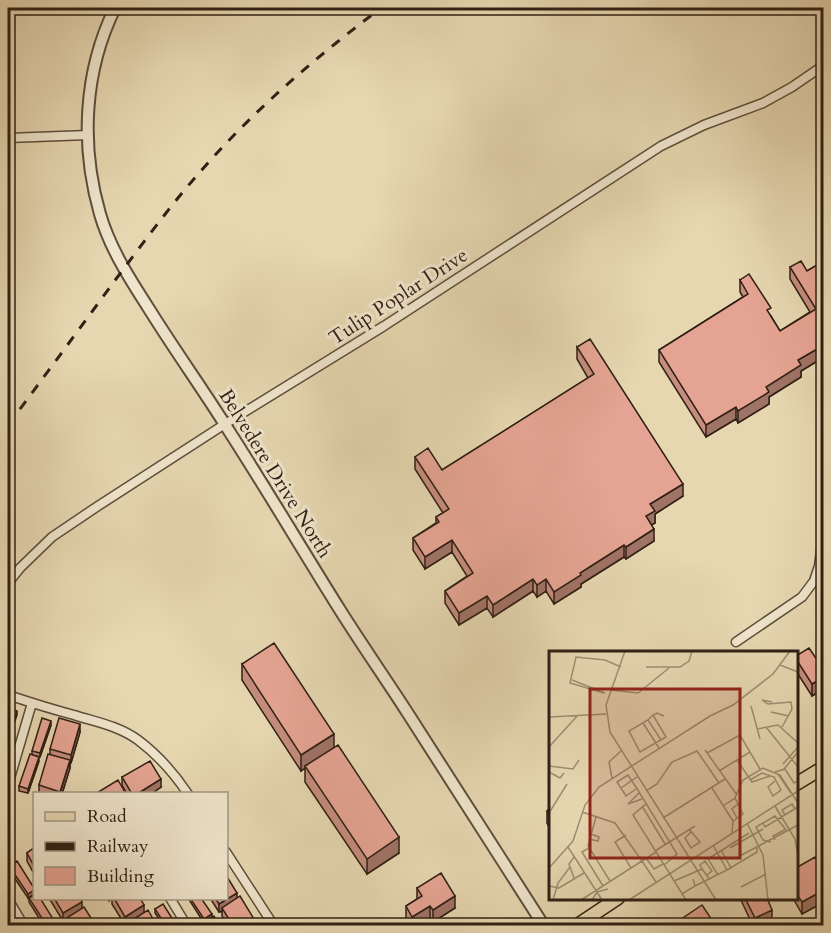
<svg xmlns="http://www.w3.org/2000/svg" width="831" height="933" font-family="Cardo,serif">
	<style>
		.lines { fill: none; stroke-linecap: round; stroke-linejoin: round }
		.minor-casing { stroke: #5e4e3b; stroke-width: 11 }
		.tertiary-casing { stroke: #5e4e3b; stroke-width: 14 }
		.primary-casing { stroke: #302014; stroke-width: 15 }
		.minor { stroke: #efe5cc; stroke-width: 8 }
		.tertiary { stroke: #efe5cc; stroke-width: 10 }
		.primary { stroke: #e6d7b1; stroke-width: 12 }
		.rail { stroke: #302014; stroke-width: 3; stroke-dasharray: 10 10; stroke-linecap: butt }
		.wall { fill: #c58d7e; stroke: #302014; stroke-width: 1.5 }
		.shaded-wall { fill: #a07367; stroke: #302014; stroke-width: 1.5 }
		.building { fill: #e5a493; stroke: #302014; stroke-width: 1.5 }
		.labels { text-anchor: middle; stroke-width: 6; stroke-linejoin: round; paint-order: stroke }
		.street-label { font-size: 20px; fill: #302014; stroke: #efe5cc }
		.inset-road { fill: none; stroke: #9d8e72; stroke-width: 1.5 }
		.view { fill: #8f2418; fill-opacity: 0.15; stroke: #8f2418; stroke-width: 3 }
		.inset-edge { fill: none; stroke: #302014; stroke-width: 3 }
	</style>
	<rect width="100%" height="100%" fill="#e6d7b1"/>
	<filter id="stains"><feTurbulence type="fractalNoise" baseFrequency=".00333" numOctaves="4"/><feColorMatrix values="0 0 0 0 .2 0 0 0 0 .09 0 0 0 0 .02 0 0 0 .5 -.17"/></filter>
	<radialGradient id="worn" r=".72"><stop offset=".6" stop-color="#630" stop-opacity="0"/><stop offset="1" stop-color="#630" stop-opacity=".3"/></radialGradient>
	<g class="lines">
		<defs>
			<path id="minor" d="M8,138L88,135
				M8,583L20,568L52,537L98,506L225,424L384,326L661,146L704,125L763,103L792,87L824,65
				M736,642L802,597L814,581L819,566L824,530
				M8,695C29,702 51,709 74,715C96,722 119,726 138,740C158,755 174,773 188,794
				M8,785L32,703
				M226,852L274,926
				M170,898L187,926
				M8,899L24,926"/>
			<path id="tertiary" d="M115,8C84,71 80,145 100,214C110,249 131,281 151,312C176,352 204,391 229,431C267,490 303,551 340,610C362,645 385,678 407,712C453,783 498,855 544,926"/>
			<path id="primary" d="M796,784L824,767
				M576,926L618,898"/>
		</defs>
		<use href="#minor" class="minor-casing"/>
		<use href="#tertiary" class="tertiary-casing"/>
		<use href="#primary" class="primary-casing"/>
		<use href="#minor" class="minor"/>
		<use href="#tertiary" class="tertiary"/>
		<use href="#primary" class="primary"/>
		<path class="rail" d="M8,425C44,377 80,328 116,279C143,243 170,206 200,172C254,110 316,57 381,8"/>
	</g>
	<path class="wall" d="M824,261V357L801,371V377L769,397V404L738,423L736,419L706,437L659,362V350L743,297L740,292V280L771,316L780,331L810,312L790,279V267L807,271Z
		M577,347L683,496L655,514V523L651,525L654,541L626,559L624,557L581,584V587L554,604L546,591L537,597L533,591L493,617L487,608L459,625L445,603V591L467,576L452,552L425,569L413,550V538L436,523V517L443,513L415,469V457L442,470L588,378L577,359Z
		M796,656L824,670V689L812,696L796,671Z
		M242,664L334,748L399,853L367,874L305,782V768L301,771L242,680Z
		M51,725L40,757L32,755V751Z
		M80,732L71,763H70V768L62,794L39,793V785L50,755V749Z
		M39,761L28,793L19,791V786Z
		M122,777L161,787L151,794H127L122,785Z
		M550,809V829L547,823V811Z
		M34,848V874L27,861V853Z
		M824,852V868L822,865V853Z
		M9,866L34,888V894L28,898L9,870Z
		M796,868L824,871V902L802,914L793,898H796Z
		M417,888L455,908L433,922L430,918L418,926H410L406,918V906L417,899Z
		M29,898L55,926H44L29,902Z
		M49,898H80L82,908L96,926H65V920L63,921Z
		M108,898H140L144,913L157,926H129V922L125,925L112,904V899L109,901Z
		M188,898H201L212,918L219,926H206V922L204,923Z
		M210,898H237L257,926H228L222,916V911L219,912Z
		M740,898H767L772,922L764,926H753Z
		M155,909L177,926H164L155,913Z"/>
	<path class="shaded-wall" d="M824,345V357L801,371V377L769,397V404L738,423V411L766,387L798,360Z
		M736,407V419L706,437V425Z
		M683,484V496L655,514V523L646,528V516L650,504Z
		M654,529V541L626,559V547Z
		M452,540V552L425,569V557Z
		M624,545V557L581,584V587L554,604V592L580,573Z
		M533,579V591L493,617V605Z
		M546,579V591L537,597V585Z
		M487,596V608L459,625V613Z
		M824,677V689L812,696V684Z
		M17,711V715L8,742V738Z
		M51,721V725L40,757V753Z
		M80,724V732L71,763V755Z
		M334,734V750L305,766V768L301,771V755Z
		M39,757V761L28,793V789Z
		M70,760V768L62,794H60Z
		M161,779V787L151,794H137Z
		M399,837V853L367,874V859Z
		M34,890V894L28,898V894Z
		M824,890V902L802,914V902Z
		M237,893V901L222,908V911L219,912V904Z
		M455,896V908L433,922V910Z
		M82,902V910L63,921V913Z
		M144,905V913L125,925V917Z
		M430,906V918L418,926H412V917Z
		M772,910V922L764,926H755V918Z
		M212,914V918L204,923V919Z"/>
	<path class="building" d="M801,261L807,271L824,261V345L798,360L801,365L766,387L769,392L738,411L736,407L706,425L659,350L748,294L740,280L749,274L771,308L767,310L780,331L816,309L790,267Z
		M590,339L683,484L650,504L655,511L646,516L654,529L626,547L624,545L580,573L581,575L554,592L546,579L537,585L533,579L493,605L487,596L459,613L445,591L473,573L452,540L425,557L413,538L439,522L436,517L449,509L415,457L428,448L442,470L594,374L577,347Z
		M274,643L334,734L301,755L242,664Z
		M809,648L824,670V677L812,684L796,659V656Z
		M8,708L17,711L8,738Z
		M42,718L51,721L40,753L32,751Z
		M59,718L80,724L71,755L50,749Z
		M338,745L399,837L367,859L305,766Z
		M30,754L39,757L28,789L19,786Z
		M48,754L70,760L60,792L39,785Z
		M150,761L161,779L137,794H132L122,777Z
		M118,780L126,794H95Z
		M550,809V817L547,811Z
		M34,848V866L27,853Z
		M815,857L824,871V890L802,902L796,893V868Z
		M17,861L34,888V890L28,894L9,866Z
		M441,873L455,896L433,910L430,906L412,917L406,906L422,896L417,888Z
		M226,875L237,893L219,904L215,898H226Z
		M34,895V898H40L55,922L50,926H47L29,898Z
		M240,896L257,924L255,926H233L222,908Z
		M54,898H80L82,902L63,913Z
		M114,898H140L144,905L125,917Z
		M190,898H201L212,914L204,919Z
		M745,898H767L772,910L755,918Z
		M163,904L177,926H166L155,909Z
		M702,905L716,926H675L674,924Z
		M84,907L96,926H70L65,919Z
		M148,910L157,926H131L129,922Z
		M214,916L219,926H208L206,921Z
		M359,919L363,926H349Z"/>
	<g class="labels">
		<g class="street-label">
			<text transform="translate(398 296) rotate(-33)" y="7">Tulip Poplar Drive</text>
			<text transform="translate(276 473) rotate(58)" y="7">Belvedere Drive North</text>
		</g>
	</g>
	<g transform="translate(549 651)">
		<rect width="249" height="249" fill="#e6d7b1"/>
		<path class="inset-road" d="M76,0L57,54L61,81L167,249M231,14L249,21M97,16H131L140,10L143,0M23,29L56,42M62,39L89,42L120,17M55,42L21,32L27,6L56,9L72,16M223,51L213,49L219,53L242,51L243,58L233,76M202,55L211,88M222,61L240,65M104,64L117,86L91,101L80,80L99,69L104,64L108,62L115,65M0,66L57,63M99,69L112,89M94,72L110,97M217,76L249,116M208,78L229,74L249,92M0,96L29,64M156,99L188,144M158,102L191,84L211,118M188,109L203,131L221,125M234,113L249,96M0,115L24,118L30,109M235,118L249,101M170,120L201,101M0,121L11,127L15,122M226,121L236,118L245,132L249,130M229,123L242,142M63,127L60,111L72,100M201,129L213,122L225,126L232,139L224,145L219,136L226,130M72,137L88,126M163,137L184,170L183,182M87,138L77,145L68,131L79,124L87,136L128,203L115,214M97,140L108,133L123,111L148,100L170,132M90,142L79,153L93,148M97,153L84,164L137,249M93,155L116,193M174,155L186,147L194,129L214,117L231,124L249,152M226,155L246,188L249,205M0,162L18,133M236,164L233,159L243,153L246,158M47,166L39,195L61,230M114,167L176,128M188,167L183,158L189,153M184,170L194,163L186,147M198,172L214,204L219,249M214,172L216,176L249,156M140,178L151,191L142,197L136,187L142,181M77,184L66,191L82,217M40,188L49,190L50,186L42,183M226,189L224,185L237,178M222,191L214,189L207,176L226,165L237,179M19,196L53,249M40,197L33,201L54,235M181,197L214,178M172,199L182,217M106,200L146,175M107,201L93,210L107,231M25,206L20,213L25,227M97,207L105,218L114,213M187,207L249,174M249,208V245M0,217L24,190L36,154L50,136L161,65L184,54L224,23L241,0M153,218L151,214L156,210L163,220L158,224M178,219L208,201V197M169,224L159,208L200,182M125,230L153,218L161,229M0,235L10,237L35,222M146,235L178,219L164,194M192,236L217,223M133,243L146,235L144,228M4,249L9,232L21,216M32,249L93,210L66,172L33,161M43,249L48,241L59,238M80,249L249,140"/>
		<path class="view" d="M41,38H191V207H41Z"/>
		<rect width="249" height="249" class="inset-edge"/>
	</g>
	<rect width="831" height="933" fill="none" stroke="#e6d7b1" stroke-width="30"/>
	<rect x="9" y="9" width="813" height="915" fill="none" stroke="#302014" stroke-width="3"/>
	<rect x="15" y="15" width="801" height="903" fill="none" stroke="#302014" stroke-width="1.5"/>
	<rect x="33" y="792" width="195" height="108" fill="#efe5cc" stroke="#a39682" stroke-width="1.5"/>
	<rect x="45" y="812" width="30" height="9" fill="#e6d7b1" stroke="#a39682" stroke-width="1.5"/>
	<text x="87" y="822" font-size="18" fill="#302014">Road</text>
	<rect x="45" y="842" width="30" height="9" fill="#302014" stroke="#a39682" stroke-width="1.5"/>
	<text x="87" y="852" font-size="18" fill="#302014">Railway</text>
	<rect x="45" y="867" width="30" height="18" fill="#e5a493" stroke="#a39682" stroke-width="1.5"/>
	<text x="87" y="882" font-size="18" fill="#302014">Building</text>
	<rect width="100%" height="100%" filter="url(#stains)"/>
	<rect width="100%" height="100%" fill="url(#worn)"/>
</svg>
